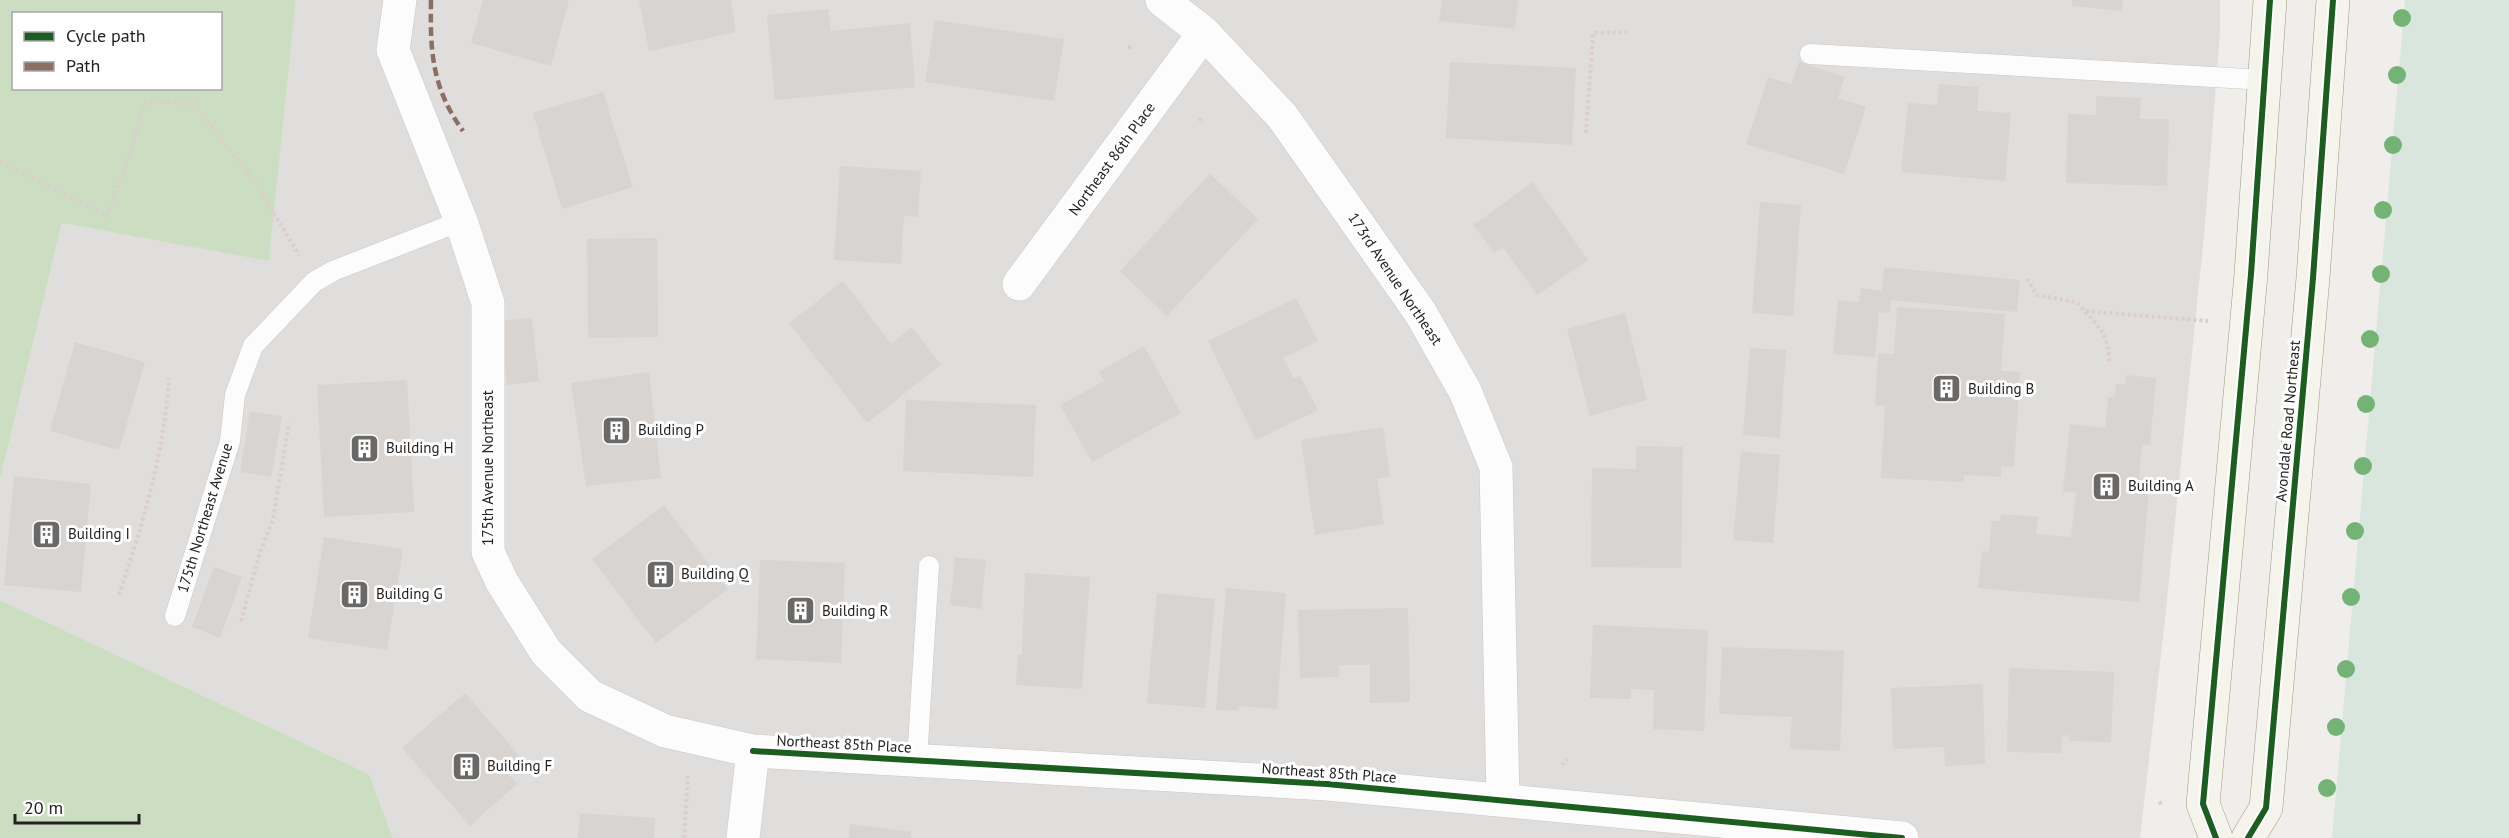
<svg xmlns="http://www.w3.org/2000/svg" width="2509" height="838" font-family="'PT Sans',sans-serif">
	<style>
		.residential { fill: #dfdedc }
		.forest { fill: #cbdec1; fill-rule: evenodd }
		.wetland { fill: #d9e6de }
		.building { fill: #d7d4d2 }
		.lines { fill: none; stroke-linecap: round; stroke-linejoin: round }
		.service-casing { stroke: #c9c8c7; stroke-width: 21 }
		.minor-casing { stroke: #c9c8c7; stroke-width: 34 }
		.secondary-casing { stroke: #999a82; stroke-width: 34 }
		.path { stroke: #dccecd; stroke-width: 4; stroke-dasharray: 3 3; stroke-linecap: butt }
		.service { stroke: #fdfcfc; stroke-width: 20 }
		.minor { stroke: #fdfcfc; stroke-width: 33 }
		.secondary { stroke: #f4f4ed; stroke-width: 33 }
		.quiet { stroke: #8d6e63; stroke-width: 4.5; stroke-dasharray: 9 4.5; stroke-linecap: butt }
		.cycleway-casing { stroke: #fff; stroke-width: 10 }
		.cycleway { stroke: #1b5e20; stroke-width: 6 }
		.tree { fill: #73b476 }
		.labels { text-anchor: middle; stroke-width: 6; stroke-linejoin: round; paint-order: stroke }
		.street-label { font-size: 15px; fill: #222; stroke: #fff }
		.poi-label { font-size: 15px; fill: #222; stroke: #fff; text-anchor: start }
	</style>
	<rect width="100%" height="100%" fill="#f0eeeb"/>
	<path class="residential" d="M296,0H2220V32L2205,225L2165,620L2140,838H393L369,774L0,600V480L62,223L269,260Z"/>
	<path class="forest" d="M0,0H296L269,261L62,223L0,480ZM14,14H220V88H14Z
		M0,600L369,774L393,838H0Z"/>
	<path class="wetland" d="M2405,0H2509V838H2332Z"/>
	<path class="building" d="M483,0H569L551,66L471,43Z
		M639,0H731L736,32L649,51Z
		M1442,0H1518L1515,29L1439,21Z
		M2072,0H2123L2122,11L2072,6Z
		M828,9L831,31L910,23L915,87L775,100L767,15Z
		M935,20L1064,39L1054,101L925,82Z
		M1450,62L1576,68L1572,145L1446,138Z
		M1799,62L1845,77L1838,98L1866,107L1844,174L1746,144L1768,77L1792,84Z
		M1939,84L1979,87L1977,111L2011,113L2005,181L1901,172L1908,103L1937,105Z
		M603,92L633,187L562,209L533,113Z
		M2096,96L2141,98L2140,119H2169L2167,186L2066,183L2068,114L2096,115Z
		M840,166L921,171L918,217L904,216L901,264L834,260Z
		M1210,174L1258,219L1167,316L1120,271Z
		M1533,182L1588,260L1537,295L1503,247L1494,253L1473,225Z
		M1760,202L1801,205L1793,316L1752,313Z
		M657,238L658,337L588,338L587,239Z
		M1884,267L2020,280L2017,312L1891,300L1890,313L1879,312L1875,357L1833,354L1838,300L1859,302L1861,288L1882,291Z
		M843,281L891,344L912,327L941,365L867,423L789,323Z
		M1296,298L1318,341L1283,358L1294,378L1300,376L1318,410L1256,440L1208,341Z
		M1897,307L2005,314L2001,371L2020,372L2014,467L2001,466V477L1964,475V482L1881,478L1885,406L1875,405L1878,353L1894,354Z
		M1625,313L1647,400L1590,416L1567,329Z
		M532,318L539,381L507,385L500,321Z
		M75,342L145,362L119,450L50,431Z
		M1144,346L1181,413L1092,462L1060,405L1104,381L1099,372Z
		M1750,348L1786,350L1780,438L1743,435Z
		M649,372L661,478L586,486L571,383Z
		M2126,375L2156,378L2150,445L2142,444L2139,479L2150,480L2139,602L1978,588L1982,551L1989,552L1992,521H2000L2001,514L2038,517L2036,534L2071,537L2076,493L2063,491L2070,424L2105,428L2108,397H2115L2116,384H2125Z
		M407,380L414,512L324,517L317,385Z
		M906,400L1036,405L1033,477L903,471Z
		M250,411L282,416L271,477L240,472Z
		M1383,427L1390,476L1377,479L1384,524L1315,535L1301,440Z
		M1636,446L1683,447L1681,568L1591,567L1592,468L1636,469Z
		M1741,451L1780,455L1773,543L1733,540Z
		M14,476L91,484L81,592L4,585Z
		M664,505L728,589L656,643L592,559Z
		M324,537L403,549L387,650L308,638Z
		M955,557L986,560L981,609L950,605Z
		M760,560L845,563L841,663L756,659Z
		M214,567L242,577L220,638L192,627Z
		M1025,573L1090,577L1082,689L1016,685L1018,655H1022Z
		M1226,588L1286,593L1277,709L1239,706L1238,711L1216,710Z
		M1157,593L1215,599L1205,708L1147,703Z
		M1408,608L1410,702L1370,703V665H1339V677L1300,678L1298,610Z
		M1593,625L1708,630L1704,731L1653,729L1654,690L1631,689V699L1590,698Z
		M1722,647L1844,651L1840,751L1790,749L1792,717L1719,714Z
		M2009,668L2114,672L2111,742L2069,741V735L2062,736L2061,753L2007,752Z
		M1983,684L1985,764L1945,766L1944,747L1893,749L1891,688Z
		M465,693L522,759L507,773L517,784L470,826L402,748Z
		M580,813L655,818L654,838H578Z
		M850,824L912,832L911,838H849Z"/>
	<g class="lines">
		<defs>
			<path id="service" d="M1810,54L2266,80
				M175,616L230,441L235,395L253,346L314,282L333,271L461,221
				M917,761L929,566"/>
			<path id="minor" d="M400,0L393,50L461,221L488,303V552L502,582L546,652L590,696L665,731L753,751L743,838
				M1162,0L1204,33L1282,116L1420,312L1465,391L1496,467L1503,799
				M1019,284L1204,33
				M753,751L1327,784L1902,838"/>
			<path id="secondary" d="M2216,838L2203,804L2251,274L2270,0
				M2248,838L2266,808L2313,278L2333,0"/>
		</defs>
		<use href="#service" class="service-casing"/>
		<use href="#minor" class="minor-casing"/>
		<use href="#secondary" class="secondary-casing"/>
		<path class="path" d="M1128,47H1131
			M1200,118L1201,124
			M1586,133L1593,33L1627,32
			M0,161L107,216L130,154L145,101L194,104L255,182L299,255
			M2027,279L2037,295L2076,302L2085,311L2208,321
			M2085,312C2101,327 2110,340 2109,363
			M119,595C143,523 164,454 169,378
			M241,621L260,552L273,519L289,423
			M1562,765L1567,759
			M2159,802L2163,806
			M684,838L688,776"/>
		<use href="#service" class="service"/>
		<use href="#minor" class="minor"/>
		<use href="#secondary" class="secondary"/>
		<path class="quiet" d="M431,0C430,52 432,88 463,131"/>
		<defs>
			<path id="cycleway" d="M753,751L1327,784L1902,838
				M2216,838L2203,804L2251,274L2270,0
				M2248,838L2266,808L2313,278L2333,0"/>
		</defs>
		<use href="#cycleway" class="cycleway-casing"/>
		<use href="#cycleway" class="cycleway"/>
	</g>
	<g class="tree">
		<circle cx="2402" cy="18" r="9"/>
		<circle cx="2397" cy="75" r="9"/>
		<circle cx="2393" cy="145" r="9"/>
		<circle cx="2383" cy="210" r="9"/>
		<circle cx="2381" cy="274" r="9"/>
		<circle cx="2370" cy="339" r="9"/>
		<circle cx="2366" cy="404" r="9"/>
		<circle cx="2363" cy="466" r="9"/>
		<circle cx="2355" cy="531" r="9"/>
		<circle cx="2351" cy="597" r="9"/>
		<circle cx="2346" cy="669" r="9"/>
		<circle cx="2336" cy="727" r="9"/>
		<circle cx="2327" cy="788" r="9"/>
	</g>
	<defs>
		<symbol id="building-square" viewBox="-11 -11 22 22"><rect x="-9" y="-9" width="18" height="18" rx="4" fill="#6a6968" stroke="#fff"/><path d="M-4-6H4V6H1V3H-1V6H-4ZM-2.5-4.3h1.7v1.8h-1.7ZM.8-4.3h1.7v1.8H.8ZM-2.5-1h1.7V.8h-1.7ZM.8-1h1.7V.8H.8Z" fill="#fff"/></symbol>
	</defs>
	<g fill-rule="evenodd">
		<use href="#building-square" x="1930" y="372" width="33" height="33"/>
		<use href="#building-square" x="600" y="414" width="33" height="33"/>
		<use href="#building-square" x="348" y="432" width="33" height="33"/>
		<use href="#building-square" x="2090" y="470" width="33" height="33"/>
		<use href="#building-square" x="30" y="518" width="33" height="33"/>
		<use href="#building-square" x="644" y="558" width="33" height="33"/>
		<use href="#building-square" x="338" y="578" width="33" height="33"/>
		<use href="#building-square" x="784" y="594" width="33" height="33"/>
		<use href="#building-square" x="450" y="750" width="33" height="33"/>
	</g>
	<g class="labels">
		<g class="street-label">
			<text transform="translate(1112 159) rotate(-54)" y="5">Northeast 86th Place</text>
			<text transform="translate(1395 279) rotate(56)" y="5">173rd Avenue Northeast</text>
			<text transform="translate(2288 421) rotate(-85)" y="5">Avondale Road Northeast</text>
			<text transform="translate(488 468) rotate(-90)" y="5">175th Avenue Northeast</text>
			<text transform="translate(205 518) rotate(-73)" y="5">175th Northeast Avenue</text>
			<text transform="translate(844 744) rotate(3)" y="5">Northeast 85th Place</text>
			<text transform="translate(1329 773) rotate(4)" y="5">Northeast 85th Place</text>
		</g>
		<g class="poi-label">
			<text x="1968" y="394">Building B</text>
			<text x="638" y="435">Building P</text>
			<text x="386" y="453">Building H</text>
			<text x="2128" y="491">Building A</text>
			<text x="68" y="539">Building I</text>
			<text x="681" y="579">Building Q</text>
			<text x="376" y="599">Building G</text>
			<text x="822" y="616">Building R</text>
			<text x="487" y="771">Building F</text>
		</g>
	</g>
	<rect x="12" y="12" width="210" height="78" fill="#ffffff" stroke="#a7a7a7" stroke-width="1.5"/>
	<rect x="24" y="32" width="30" height="9" fill="#1b5e20" stroke="#a7a7a7" stroke-width="1.5"/>
	<text x="66" y="42" font-size="18" fill="#222222">Cycle path</text>
	<rect x="24" y="62" width="30" height="9" fill="#8d6e63" stroke="#a7a7a7" stroke-width="1.5"/>
	<text x="66" y="72" font-size="18" fill="#222222">Path</text>
	<path d="M15 814v9h124v-9" fill="none" stroke="#222222" stroke-width="3"/>
	<text x="24" y="814" font-size="18" fill="#222222" stroke="#ffffff" stroke-width="4.5" paint-order="stroke">20 m</text>
</svg>
